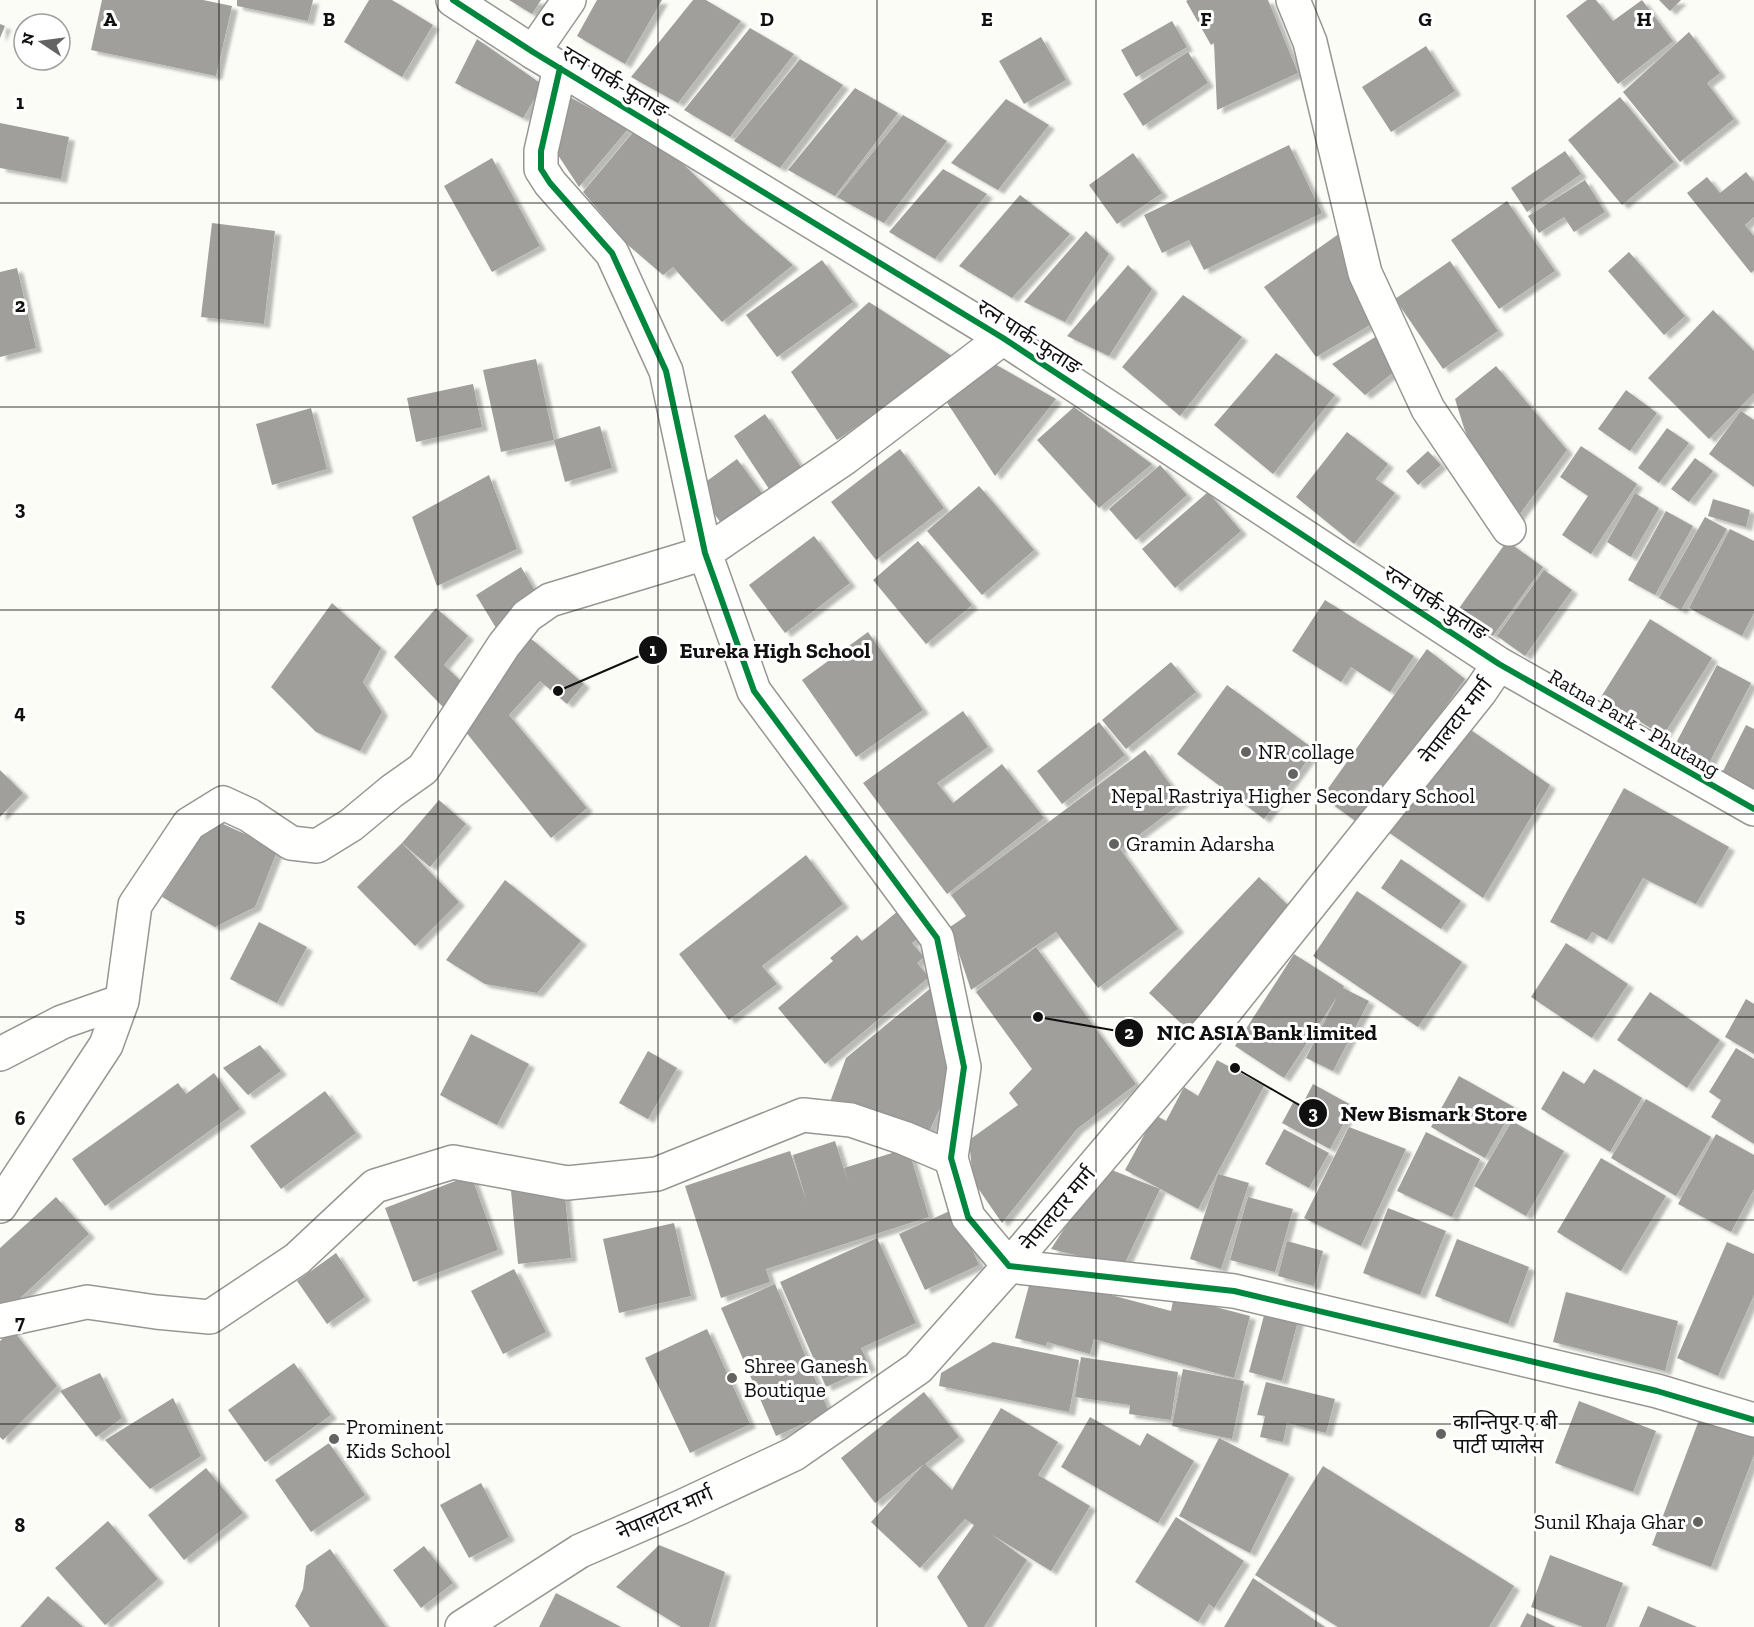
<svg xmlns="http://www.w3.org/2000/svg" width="1754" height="1627" font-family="'Zilla Slab','Noto Sans Devanagari',serif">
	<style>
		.building { fill: #a09f9c; filter: url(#shadow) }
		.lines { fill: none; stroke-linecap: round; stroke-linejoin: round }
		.minor-casing { stroke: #969694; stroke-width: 36 }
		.tertiary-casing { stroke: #969694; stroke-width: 36 }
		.minor { stroke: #fffffe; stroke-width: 33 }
		.tertiary { stroke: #fffffe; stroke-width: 33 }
		.cycleway-casing { stroke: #fff; stroke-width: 10 }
		.cycleway { stroke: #00873e; stroke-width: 6 }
		.grid { fill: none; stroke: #101010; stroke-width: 1.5; stroke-opacity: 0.55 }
		.poi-dot { fill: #636361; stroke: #fff; stroke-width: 2 }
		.labels { text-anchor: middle; stroke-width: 6; stroke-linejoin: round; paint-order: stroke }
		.street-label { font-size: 21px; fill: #101010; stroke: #fff }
		.poi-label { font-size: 21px; fill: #101010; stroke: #fff; text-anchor: start }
		.grid-label { font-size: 20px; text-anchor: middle; font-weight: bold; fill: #101010; stroke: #fff; stroke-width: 6; stroke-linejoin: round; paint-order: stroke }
		.leader { fill: none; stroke: #101010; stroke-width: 2 }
		.callout-dot { fill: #101010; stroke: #fff; stroke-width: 2 }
		.mark-label { font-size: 18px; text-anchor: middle; font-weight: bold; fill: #fff }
		.callout-label { font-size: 22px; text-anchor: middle; font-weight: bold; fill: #101010; stroke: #fff; stroke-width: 6; stroke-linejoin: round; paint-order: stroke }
	</style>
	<defs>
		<filter id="shadow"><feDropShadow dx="6" dy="4" stdDeviation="1.5" flood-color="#0004"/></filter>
	</defs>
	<rect width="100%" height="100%" fill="#fcfcf7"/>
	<path class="building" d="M102,0H203L232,6L216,76L91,50Z
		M237,0H313L308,21L237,6Z
		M369,0H392L433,25L402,77L344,42Z
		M509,0H541L532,14Z
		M597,0H662L625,64L577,36Z
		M693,0H706L741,21L678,103L631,77Z
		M1188,0H1268L1298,73L1217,110L1214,43L1211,45L1186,1Z
		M1587,0H1596L1613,21L1642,0L1673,41L1618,84L1566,16Z
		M1659,0H1681L1670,11Z
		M1172,21L1187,47L1136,77L1121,50Z
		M0,24L5,26L0,38Z
		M750,28L794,54L730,137L684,110Z
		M1689,32L1720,73L1707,83L1734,119L1680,162L1623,92Z
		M1041,37L1066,80L1024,104L999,61Z
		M477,39L543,85L523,118L455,83Z
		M1426,46L1455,91L1391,132L1362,87Z
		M1188,52L1208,83L1143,126L1123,94Z
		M800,59L843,85L780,168L734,141Z
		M855,88L898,113L835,196L788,170Z
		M568,96L628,129L579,187L552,146Z
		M1620,97L1674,162L1622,205L1568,140Z
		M1006,99L1049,125L998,190L951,163Z
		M903,115L947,141L884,223L837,197Z
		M0,123L69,137L61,179L0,168Z
		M635,130L684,165L742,221L793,265L722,322L673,267L663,275L614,233L616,231L583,192Z
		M1289,145L1322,213L1204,270L1189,240L1162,253L1144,215Z
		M1565,151L1581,174L1527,212L1511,188Z
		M1133,153L1162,193L1117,224L1089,185Z
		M492,158L540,246L492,272L444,186Z
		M943,169L987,194L935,259L889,232Z
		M1746,172L1754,182V217L1745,225L1754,236V270L1751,273L1687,193L1707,177L1720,193Z
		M1585,180L1605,212L1574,232L1564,217L1539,233L1528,216Z
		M1020,195L1070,234L1012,298L959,266Z
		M1507,201L1555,271L1499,309L1451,240Z
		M212,223L275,231L264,324L201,317Z
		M1086,231L1109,254L1065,322L1024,302Z
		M1340,233L1375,322L1316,357L1264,287Z
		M1629,252L1685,316L1664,335L1608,271Z
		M822,260L853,302L777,357L746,315Z
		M1450,261L1498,331L1443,369L1395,299Z
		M1128,265L1152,289L1109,356L1067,336Z
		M17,268L36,348L0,357V272Z
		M1183,295L1242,337L1180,416L1122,367Z
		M869,302L955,358L837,440L791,372Z
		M1713,310L1754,351V393L1709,439L1648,378Z
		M1380,334L1400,367L1365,395L1332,364Z
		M1276,353L1335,395L1273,474L1214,425Z
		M536,359L554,440L501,452L483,370Z
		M993,363L1056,399L995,476L946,401Z
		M1496,366L1567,450L1517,518L1489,489L1464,428L1455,399Z
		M473,384L482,427L416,442L407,398Z
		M1626,390L1657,413L1630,451L1598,429Z
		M1074,407L1152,464L1099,508L1037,440Z
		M311,408L327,469L272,485L256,424Z
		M1741,411L1754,420V487L1709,454Z
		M765,414L803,470L771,492L734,436Z
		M600,426L612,468L565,482L554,440Z
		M1667,428L1689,443L1659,483L1638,468Z
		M1347,432L1388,464L1376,479L1395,493L1354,544L1296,497Z
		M1581,446L1637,484L1591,554L1562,535L1588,496L1560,477Z
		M900,449L944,508L876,560L831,502Z
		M1428,451L1441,465L1418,485L1406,471Z
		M1695,458L1713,471L1689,502L1671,489Z
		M737,459L765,497L724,527L696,489Z
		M1160,465L1187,495L1136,540L1109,509Z
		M489,475L517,549L437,586L412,517Z
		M979,486L1034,550L982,595L927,531Z
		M1208,492L1241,531L1175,588L1142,549Z
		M1635,493L1659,508L1631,557L1607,542Z
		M1713,499L1750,510L1746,527L1708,516Z
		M1666,511L1693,526L1655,595L1628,580Z
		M1705,517L1727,529L1681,610L1659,598Z
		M1730,529L1754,541V613L1742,636L1689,608Z
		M814,536L850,583L785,633L749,585Z
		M918,541L972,605L926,644L873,580Z
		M1507,541L1543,567L1493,636L1457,611Z
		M521,567L541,601L496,628L476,595Z
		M1544,570L1572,590L1525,656L1497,636Z
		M1325,600L1414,656L1390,692L1351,667L1341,682L1292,651Z
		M332,603L381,648L363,682L382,712L360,751L316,732L271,687Z
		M436,608L468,636L444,665L468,688L446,710L394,657Z
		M1650,619L1712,658L1663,736L1601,697Z
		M868,632L923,710L856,757L802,680Z
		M529,637L584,684L567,704L540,681L509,715L587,808L551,838L461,726Z
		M1427,649L1465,679L1361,825L1322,797Z
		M1171,662L1196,692L1126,749L1102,720Z
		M1717,665L1751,683L1709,763L1675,745Z
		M1227,685L1315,750L1264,819L1177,754Z
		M963,711L988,747L937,783L953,803L1002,764L1044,818L947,894L863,783Z
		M1099,722L1125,755L1062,804L1037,771Z
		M1746,725L1754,729V792L1721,775Z
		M1465,726L1550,785L1483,898L1381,827Z
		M1145,750L1183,802L1120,849L1178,929L1098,988L1056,932L971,990L950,927L966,916L951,895Z
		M0,770L23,793L0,817Z
		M1624,788L1729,847L1696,904L1643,878L1607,940L1592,932L1587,940L1550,922Z
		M439,800L466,824L430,867L402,843Z
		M212,819L278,849L255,907L215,927L162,897Z
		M402,843L459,902L415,946L357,887Z
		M806,855L843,904L762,966L777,984L729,1020L679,954Z
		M1401,859L1461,901L1441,929L1381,888Z
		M1259,877L1298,915L1188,1030L1149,993Z
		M505,880L581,941L537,993L485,984L446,960Z
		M1357,891L1462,962L1418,1027L1313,956Z
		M904,906L926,932L912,943L924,957L917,963L929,977L825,1064L778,1008L833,961L830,958L857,935L862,941Z
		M259,922L307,947L277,1003L230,979Z
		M1566,943L1628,984L1592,1038L1531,997Z
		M1036,947L1136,1084L1077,1129L1002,1223L973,1181L969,1140L1018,1105L1009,1093L1032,1069L976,992Z
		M1294,954L1344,986L1343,988L1369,1001L1333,1071L1306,1058L1337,997L1284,1078L1235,1046Z
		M932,987L956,1074L926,1138L830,1102L846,1058Z
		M1650,992L1720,1040L1687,1088L1617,1040Z
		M1746,999L1754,1004V1054L1725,1037Z
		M471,1034L529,1064L497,1125L440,1095Z
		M260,1045L281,1071L248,1095L223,1068Z
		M1736,1048L1754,1059V1144L1711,1117L1721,1100L1709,1092Z
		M648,1051L677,1068L648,1119L619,1103Z
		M1217,1060L1264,1086L1198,1209L1125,1170L1155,1115L1166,1121L1184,1087L1198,1096Z
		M1594,1069L1642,1098L1610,1152L1541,1109L1563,1071L1584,1084Z
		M214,1073L240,1109L105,1206L72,1159L178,1083L186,1094Z
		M1459,1076L1514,1107L1485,1158L1431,1127Z
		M1313,1084L1353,1106L1330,1149L1282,1123L1294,1101L1302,1105Z
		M325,1091L356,1133L281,1189L250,1146Z
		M1646,1099L1711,1137L1676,1196L1611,1158Z
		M1512,1121L1564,1151L1526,1216L1474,1186Z
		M1349,1127L1406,1149L1361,1246L1304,1218Z
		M1284,1129L1329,1153L1309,1188L1265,1164Z
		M1426,1132L1480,1159L1452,1217L1397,1191Z
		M1716,1134L1754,1155V1189L1731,1232L1678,1204Z
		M835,1141L849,1185L844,1168L908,1148L929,1217L766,1269L770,1282L721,1298L685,1186L790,1151L807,1203L793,1155Z
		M1601,1158L1666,1196L1621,1271L1557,1232Z
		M1104,1167L1160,1189L1123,1267L1051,1249Z
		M1218,1174L1249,1183L1221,1269L1190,1259Z
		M471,1175L498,1250L413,1282L385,1208Z
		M564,1186L571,1258L518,1264L511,1191Z
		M56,1197L89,1234L3,1314L0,1311V1248Z
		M1248,1197L1293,1209L1275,1272L1230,1260Z
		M1388,1208L1446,1231L1420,1295L1363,1273Z
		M954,1209L979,1265L925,1290L899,1234Z
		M674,1223L691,1296L619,1313L603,1239Z
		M877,1238L916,1323L861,1348L870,1367L826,1387L780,1282Z
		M1457,1239L1529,1267L1508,1324L1435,1296Z
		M1287,1241L1323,1251L1314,1286L1278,1276Z
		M1727,1242L1754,1254V1295L1718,1376L1677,1358Z
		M336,1253L365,1297L327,1324L297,1281Z
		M514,1269L546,1332L503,1354L471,1291Z
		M1032,1274L1171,1311L1174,1296L1250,1316L1234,1378L1094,1339L1090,1354L1047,1342L1046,1346L1015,1338Z
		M775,1284L829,1412L776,1436L721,1308Z
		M1566,1292L1678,1321L1665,1371L1553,1342Z
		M1266,1308L1299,1317L1282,1381L1249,1372Z
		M12,1329L57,1386L3,1440L0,1437V1341Z
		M707,1329L750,1424L690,1453L645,1358Z
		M993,1342L1079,1360L1069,1412L939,1386L941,1373Z
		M1081,1357L1178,1372L1171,1420L1129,1414L1130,1405L1075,1397Z
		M294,1363L331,1415L265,1462L228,1410Z
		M1183,1369L1244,1381L1232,1439L1172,1426Z
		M100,1373L122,1418L96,1437L60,1391Z
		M1266,1382L1335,1399L1326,1433L1287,1423L1283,1442L1260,1437L1265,1416L1257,1415Z
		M924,1392L959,1437L925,1464L952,1490L1001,1408L1058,1442L1038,1475L1090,1506L1051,1571L991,1534L1027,1560L984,1627H968L937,1577L974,1525L965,1519L920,1568L871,1522L924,1464L875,1503L841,1458Z
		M173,1398L201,1456L150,1489L105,1440Z
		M1579,1401L1656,1431L1633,1492L1555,1463Z
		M1702,1412L1754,1432V1455L1711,1567L1652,1545Z
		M1090,1417L1140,1446L1147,1433L1194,1461L1158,1523L1061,1467Z
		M1219,1438L1289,1474L1250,1553L1179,1516Z
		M329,1443L365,1495L311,1532L275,1480Z
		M1323,1466L1514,1586L1489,1627H1338L1255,1575Z
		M206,1468L243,1513L184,1560L148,1515Z
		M481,1483L509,1537L469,1558L440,1505Z
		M1176,1517L1244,1561L1214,1608L1209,1604L1198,1622L1135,1582Z
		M108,1521L158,1579L105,1625L55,1568Z
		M659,1545L725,1572L709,1627H681L616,1587Z
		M424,1546L453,1583L421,1608L393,1570Z
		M330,1549L386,1627H310L295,1606L303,1589L306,1566Z
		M1550,1555L1623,1583L1606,1627H1583L1531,1607Z
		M1253,1578L1325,1627H1224Z
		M556,1593L621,1627H539Z
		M48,1596L83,1627H20Z
		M1648,1606L1697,1627H1639Z
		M1527,1613L1556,1627H1520Z"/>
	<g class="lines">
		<defs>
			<path id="minor" d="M1293,0L1310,42L1365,273L1428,409L1509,529
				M533,52L569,0
				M560,68L541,151V169L550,183L612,253L666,371L705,553L754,691L937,938L964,1067L951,1158L968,1217L1009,1266L1234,1291L1657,1391L1754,1420
				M0,1054L62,1022L122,1001L135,905L189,824L223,803L249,815L291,843L317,846L351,825L392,791L423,769L504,645L527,616L550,600L705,553L846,457L1003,338
				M0,1206L106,1045L122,1001
				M0,1321L87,1302L156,1312L210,1317L297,1259L375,1186L453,1162L567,1183L657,1174L803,1115L851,1120L904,1138L951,1158"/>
			<path id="tertiary" d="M453,0L533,52L1003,338L1499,664L1754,809
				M462,1627L580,1551L681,1507L794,1454L918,1368L1009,1266L1222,1015L1480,692L1499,664"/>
		</defs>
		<use href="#minor" class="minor-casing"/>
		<use href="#tertiary" class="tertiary-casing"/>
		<use href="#minor" class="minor"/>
		<use href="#tertiary" class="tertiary"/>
		<defs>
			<path id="cycleway" d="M453,0L533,52L1003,338L1499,664L1754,809
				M560,68L541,151V169L550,183L612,253L666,371L705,553L754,691L937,938L964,1067L951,1158L968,1217L1009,1266L1234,1291L1657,1391L1754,1420"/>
		</defs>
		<use href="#cycleway" class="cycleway-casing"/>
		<use href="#cycleway" class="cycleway"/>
	</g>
	<path class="grid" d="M219,0V1627M438,0V1627M658,0V1627M877,0V1627M1096,0V1627M1316,0V1627M1535,0V1627M0,203H1754M0,407H1754M0,610H1754M0,814H1754M0,1017H1754M0,1220H1754M0,1424H1754"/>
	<g class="poi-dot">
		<circle cx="1246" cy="752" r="6"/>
		<circle cx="1293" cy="774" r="6"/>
		<circle cx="1114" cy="844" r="6"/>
		<circle cx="732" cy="1378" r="6"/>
		<circle cx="1441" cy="1434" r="6"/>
		<circle cx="334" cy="1439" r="6"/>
		<circle cx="1698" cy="1522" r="6"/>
	</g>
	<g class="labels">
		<g class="street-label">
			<text transform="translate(615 82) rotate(31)" y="7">रत्न पार्क-फुताङ</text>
			<text transform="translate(1029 337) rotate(33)" y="7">रत्न पार्क-फुताङ</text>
			<text transform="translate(1436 603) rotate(33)" y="7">रत्न पार्क-फुताङ</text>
			<text transform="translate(1456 721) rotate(-52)" y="7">नेपालटार मार्ग</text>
			<text transform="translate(1634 723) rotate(30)" y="7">Ratna Park - Phutang</text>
			<text transform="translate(1058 1209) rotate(-50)" y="7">नेपालटार मार्ग</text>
			<text transform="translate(665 1513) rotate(-24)" y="7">नेपालटार मार्ग</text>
		</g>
		<g class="poi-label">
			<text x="1258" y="759">NR collage</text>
			<text x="1293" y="803" text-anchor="middle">Nepal Rastriya Higher Secondary School</text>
			<text x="1126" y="851">Gramin Adarsha</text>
			<text x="744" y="1373">Shree Ganesh<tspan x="744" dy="24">Boutique</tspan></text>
			<text x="1453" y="1429">कान्तिपुर ए बी<tspan x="1453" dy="24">पार्टी प्यालेस</tspan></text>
			<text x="346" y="1434">Prominent<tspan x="346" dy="24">Kids School</tspan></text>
			<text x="1686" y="1529" text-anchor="end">Sunil Khaja Ghar</text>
		</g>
	</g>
	<g class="grid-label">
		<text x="110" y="26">A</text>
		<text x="329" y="26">B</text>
		<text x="548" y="26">C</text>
		<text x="767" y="26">D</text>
		<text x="987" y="26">E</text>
		<text x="1206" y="26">F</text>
		<text x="1425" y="26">G</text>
		<text x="1644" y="26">H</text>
		<text x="20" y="109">1</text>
		<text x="20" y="312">2</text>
		<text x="20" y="515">3</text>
		<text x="20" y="719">4</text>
		<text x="20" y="922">5</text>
		<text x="20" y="1125">6</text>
		<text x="20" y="1329">7</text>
		<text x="20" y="1532">8</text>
	</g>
	<path class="leader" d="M558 691L653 650M1038 1017L1129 1033M1235 1068L1313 1113"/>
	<g class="callout-dot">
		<circle cx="558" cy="691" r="6"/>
		<circle cx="1038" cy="1017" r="6"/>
		<circle cx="1235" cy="1068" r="6"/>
		<circle cx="653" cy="650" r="15"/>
		<circle cx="1129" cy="1033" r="15"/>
		<circle cx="1313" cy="1113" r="15"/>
	</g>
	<g class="mark-label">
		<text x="653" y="656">1</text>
		<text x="1129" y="1039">2</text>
		<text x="1313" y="1119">3</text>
	</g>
	<g class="callout-label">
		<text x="775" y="658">Eureka High School</text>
		<text x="1267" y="1040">NIC ASIA Bank limited</text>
		<text x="1434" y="1121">New Bismark Store</text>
	</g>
	<g transform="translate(42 42) rotate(283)"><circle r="28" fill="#ffffff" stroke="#9f9f9f" stroke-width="1.5"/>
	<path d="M0-4.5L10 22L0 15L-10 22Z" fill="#636361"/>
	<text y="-9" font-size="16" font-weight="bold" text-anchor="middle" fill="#101010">N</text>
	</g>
</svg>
